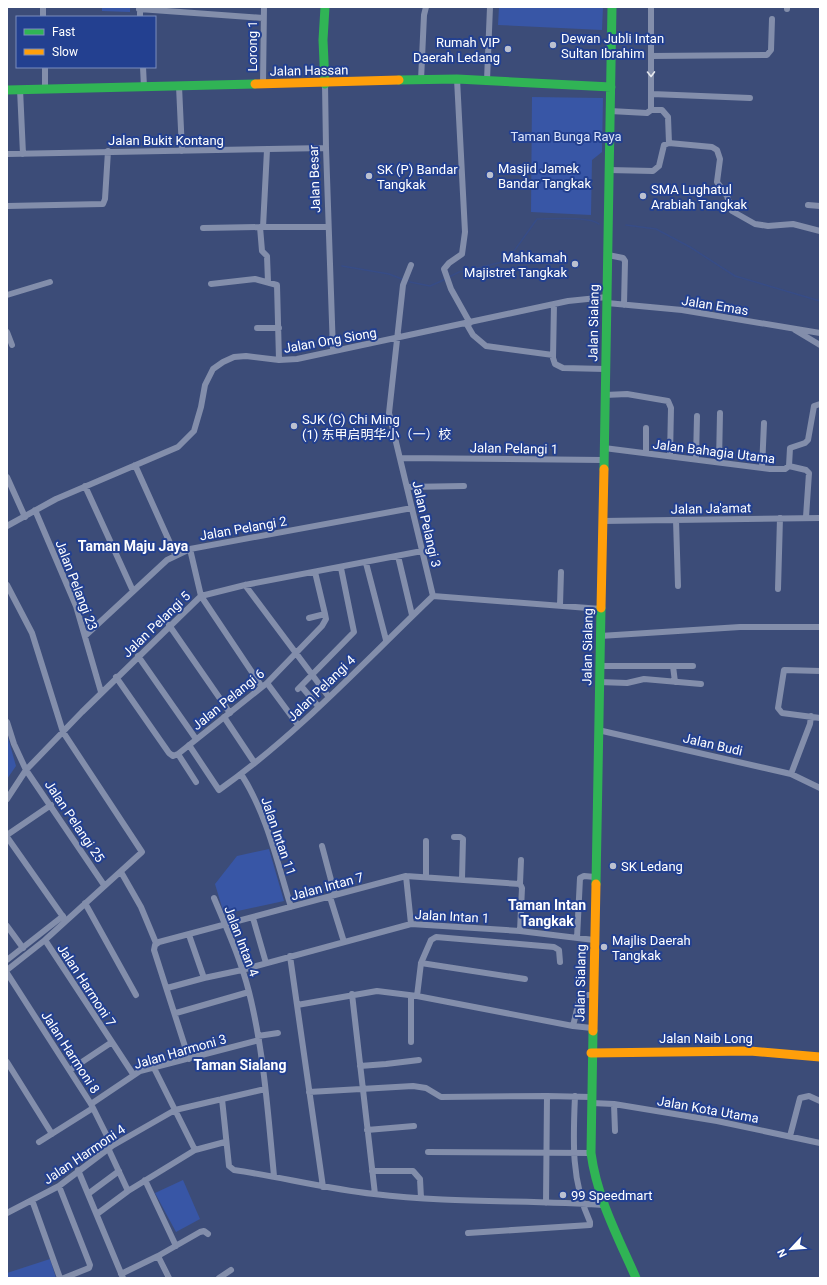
<svg xmlns="http://www.w3.org/2000/svg" width="827" height="1285" font-family="Roboto,'Noto Sans SC',sans-serif">
	<style>
		.green { fill: #3856a6 }
		.lines { fill: none; stroke-linecap: round; stroke-linejoin: round }
		.stream { stroke: #374c86; stroke-width: 1.5 }
		.street { stroke: #838eab; stroke-width: 6 }
		.fast { stroke: #30b455; stroke-width: 9 }
		.slow { stroke: #ff9f0a; stroke-width: 9 }
		.oneway { stroke: #e6e8ee }
		.poi-dot { fill: #bbc0d0; stroke: #234090; stroke-width: 1.5 }
		.labels { text-anchor: middle; stroke-width: 4; stroke-linejoin: round; paint-order: stroke }
		.poi-label { font-size: 13px; fill: #fff; stroke: #234090; text-anchor: start }
		.street-label { font-size: 13px; fill: #fff; stroke: #234090 }
		.park-label { font-size: 13px; fill: #d9e2f9; stroke: #234090 }
		.neighbourhood-label { font-size: 14px; font-weight: bold; fill: #fff; stroke: #234090 }
	</style>
	<rect width="100%" height="100%" fill="#3c4c78"/>
	<path class="green" d="M102,7H130V12L102,11Z
		M499,7H603L602,30L498,25Z
		M532,97L603,98L602,152L592,160L591,215L531,212Z
		M7,734L16,766L7,779Z
		M269,849L284,901L224,914L215,884L237,856Z
		M183,1180L200,1219L176,1232L155,1193Z
		M50,1259L56,1278H8L7,1273Z"/>
	<g class="lines">
		<path class="stream" d="M626,225L656,229L690,247L735,276L820,301
			M342,266L389,274L402,279
			M449,277L459,272L507,261L537,219C550,219 590,216 599,224
			M410,282L430,286L446,279"/>
		<path class="street" d="M139,9L263,18
			M787,9V7
			M43,17V7
			M140,17V7
			M651,56L767,55L771,50L772,19
			M45,67V89
			M143,67L144,87
			M457,79L465,232L462,254L449,263L444,269L451,289L470,323
			M421,80L424,15L426,7
			M487,80L490,7
			M263,84L264,7
			M325,84L326,148L333,351
			M179,86L182,151
			M20,89L23,154
			M652,94L750,98
			M651,110H662L668,117L669,143
			M610,111L647,113L651,110V7
			M267,150L263,227H328
			M7,154L326,148
			M609,170L653,171L659,166L664,145L669,143L712,147L717,150L720,159L717,182L727,196L732,211L755,224L768,226L793,224L820,231
			M808,205L820,206
			M7,206L103,204L105,199L108,151
			M260,227L262,251L267,256L268,282
			M203,228L263,227
			M608,255L623,258L625,261L624,305
			M411,265L403,285L389,413L433,596
			M211,284L255,279L277,285L279,360
			M7,295L50,282
			M607,303L682,310L820,333
			M554,304L553,358L555,364L563,368L605,369
			M466,323L473,335L486,346L553,355
			M257,328H279
			M795,330L820,345
			M7,332L12,345
			M605,395L627,394L668,401L671,408L670,456
			M604,448L770,469H785L789,466L790,448L805,443L808,440L814,406L820,404
			M646,453V428
			M400,458L603,460
			M696,459L697,416
			M719,462L720,413
			M135,465L175,554
			M789,466L806,470L809,473L806,517
			M762,468L764,423
			M7,477L25,517
			M85,486L133,591
			M407,487L464,486
			M35,510L76,606L101,692
			M676,520L678,586
			M602,521L820,518
			M7,526L56,499L178,447L194,431L201,407L205,385L213,369L223,362L234,357L246,356L279,360L297,359L568,301L607,297
			M190,549L201,596L262,687
			M398,556L412,615
			M366,563L386,640
			M7,585L32,633L63,732L142,852L45,940L7,970
			M245,585L328,696
			M778,589L780,518
			M433,596L601,609
			M560,605L561,572
			M309,618L325,614
			M169,625L230,713
			M85,636L167,560L190,549L412,508
			M600,636L740,627H820
			M138,656L196,739
			M599,666H693
			M673,666L675,682
			M820,671L784,670L778,708L782,713L820,718
			M116,677L169,753L173,756L178,754L267,683L322,626L326,619L325,614L315,572
			M599,682L627,683L644,679L701,684
			M267,683L298,725
			M301,686L318,706
			M298,689L354,632L341,568
			M224,717L254,762
			M7,722L14,744L26,770L104,885
			M598,730L791,774L820,788
			M189,745L219,790C297,735 364,662 433,596
			M178,754L196,782
			M241,774C267,814 277,862 291,907
			M791,774L810,724L811,716
			M7,799L26,770L82,712L201,596L245,585L422,551
			M7,835L51,805
			M7,837L66,921
			M454,837H460L463,839L462,879
			M322,846L335,895
			M121,872L141,907L156,943
			M406,876L411,924
			M426,877V841
			M520,884L521,860
			M330,897L344,942
			M214,898C227,929 241,960 249,992C264,1052 268,1114 274,1176
			M85,903L136,995
			M253,918L266,963
			M7,926L23,948
			M577,938L580,878L584,876L595,877
			M45,940L133,1074
			M290,956L323,1187
			M7,960L63,916
			M421,963L431,940L436,937L554,947L559,950L560,962
			M7,973L91,1104L112,1146
			M204,978L242,970L411,924L520,931L594,940
			M167,988L204,978L189,935
			M352,994L375,1194
			M417,996L421,963L525,979
			M297,1005L377,991L417,996L573,1026L592,1028
			M176,1013L249,992
			M573,1026L580,997L583,995H593
			M258,1036L278,1033
			M411,1042V996
			M189,1059L154,950L155,945L159,942L406,876L520,884L522,888L520,931
			M7,1062L52,1134
			M360,1066L386,1064L419,1060
			M154,1068L195,1150
			M70,1070L112,1042
			M309,1092L413,1086L426,1088L441,1097L547,1096L591,1097
			M222,1099L229,1166L234,1170C281,1177 327,1189 374,1194C450,1203 527,1200 604,1205
			M592,1103L614,1104L717,1121L820,1143
			M91,1104L140,1071L259,1040
			M614,1104L615,1131
			M367,1130L414,1126
			M790,1136L800,1098L809,1096L820,1101
			M39,1142L93,1108
			M108,1148L128,1191
			M428,1152L591,1153
			M78,1170L123,1278
			M372,1171H413L420,1179L421,1198
			M145,1180L176,1246
			M59,1186L90,1265L89,1268L64,1278
			M88,1194L119,1171
			M32,1200L60,1278
			M546,1203L547,1096
			M7,1213L59,1186L112,1146L175,1110L265,1089
			M97,1214L128,1191L195,1150L225,1142
			M468,1233L590,1225V1222C571,1180 573,1141 575,1096
			M158,1256L169,1278
			M121,1274L158,1256L200,1232L204,1231L208,1234
			M219,1278L231,1270"/>
		<path class="fast" d="M325,7L323,40L325,84
			M399,80L457,79L611,87
			M7,90L255,84
			M604,469L612,7
			M596,884L601,608
			M593,1031L591,1153C597,1198 618,1237 636,1278"/>
		<path class="slow" d="M255,84L399,80
			M601,608L604,469
			M593,1031L596,884
			M591,1053L750,1051L820,1057"/>
	</g>
	<defs><path id="oneway-chevron" d="M-2-3.5L2.5 0L-2 3.5" fill="none" stroke-width="1.6" stroke-linecap="round" stroke-linejoin="round"/></defs>
	<use class="oneway" href="#oneway-chevron" transform="translate(651 74) rotate(89)"/>
	<g class="poi-dot">
		<circle cx="553" cy="45" r="4"/>
		<circle cx="508" cy="49" r="4"/>
		<circle cx="490" cy="175" r="4"/>
		<circle cx="369" cy="176" r="4"/>
		<circle cx="643" cy="196" r="4"/>
		<circle cx="575" cy="264" r="4"/>
		<circle cx="294" cy="426" r="4"/>
		<circle cx="613" cy="866" r="4"/>
		<circle cx="604" cy="947" r="4"/>
		<circle cx="563" cy="1195" r="4"/>
	</g>
	<g class="labels">
		<g class="poi-label">
			<text x="561" y="43">Dewan Jubli Intan<tspan x="561" dy="15">Sultan Ibrahim</tspan></text>
			<text x="500" y="47" text-anchor="end">Rumah VIP<tspan x="500" dy="15">Daerah Ledang</tspan></text>
			<text x="498" y="173">Masjid Jamek<tspan x="498" dy="15">Bandar Tangkak</tspan></text>
			<text x="377" y="174">SK (P) Bandar<tspan x="377" dy="15">Tangkak</tspan></text>
			<text x="651" y="194">SMA Lughatul<tspan x="651" dy="15">Arabiah Tangkak</tspan></text>
			<text x="567" y="262" text-anchor="end">Mahkamah<tspan x="567" dy="15">Majistret Tangkak</tspan></text>
			<text x="302" y="424">SJK (C) Chi Ming<tspan x="302" dy="15">(1) 东甲启明华小（一）校</tspan></text>
			<text x="621" y="871">SK Ledang</text>
			<text x="612" y="945">Majlis Daerah<tspan x="612" dy="15">Tangkak</tspan></text>
			<text x="571" y="1200">99 Speedmart</text>
		</g>
		<g class="street-label">
			<text transform="translate(252 46) rotate(-90)" y="5">Lorong 1</text>
			<text transform="translate(309 70) rotate(-1)" y="5">Jalan Hassan</text>
			<text x="166" y="145">Jalan Bukit Kontang</text>
			<text transform="translate(314 179) rotate(-92)" y="5">Jalan Besar</text>
			<text transform="translate(715 305) rotate(9)" y="5">Jalan Emas</text>
			<text transform="translate(593 323) rotate(-89)" y="5">Jalan Sialang</text>
			<text transform="translate(330 340) rotate(-10)" y="5">Jalan Ong Siong</text>
			<text transform="translate(514 448) rotate(1)" y="5">Jalan Pelangi 1</text>
			<text transform="translate(714 451) rotate(7)" y="5">Jalan Bahagia Utama</text>
			<text transform="translate(711 508) rotate(-1)" y="5">Jalan Ja'amat</text>
			<text transform="translate(427 524) rotate(77)" y="5">Jalan Pelangi 3</text>
			<text transform="translate(243 528) rotate(-10)" y="5">Jalan Pelangi 2</text>
			<text transform="translate(77 585) rotate(69)" y="5">Jalan Pelangi 23</text>
			<text transform="translate(156 624) rotate(-44)" y="5">Jalan Pelangi 5</text>
			<text transform="translate(587 647) rotate(-89)" y="5">Jalan Sialang</text>
			<text transform="translate(321 688) rotate(-44)" y="5">Jalan Pelangi 4</text>
			<text transform="translate(228 699) rotate(-39)" y="5">Jalan Pelangi 6</text>
			<text transform="translate(713 744) rotate(13)" y="5">Jalan Budi</text>
			<text transform="translate(75 821) rotate(56)" y="5">Jalan Pelangi 25</text>
			<text transform="translate(279 836) rotate(71)" y="5">Jalan Intan 11</text>
			<text transform="translate(327 886) rotate(-15)" y="5">Jalan Intan 7</text>
			<text transform="translate(452 916) rotate(3)" y="5">Jalan Intan 1</text>
			<text transform="translate(242 941) rotate(69)" y="5">Jalan Intan 4</text>
			<text transform="translate(580 983) rotate(-89)" y="5">Jalan Sialang</text>
			<text transform="translate(87 985) rotate(57)" y="5">Jalan Harmoni 7</text>
			<text x="706" y="1043">Jalan Naib Long</text>
			<text transform="translate(180 1051) rotate(-16)" y="5">Jalan Harmoni 3</text>
			<text transform="translate(71 1052) rotate(57)" y="5">Jalan Harmoni 8</text>
			<text transform="translate(708 1109) rotate(10)" y="5">Jalan Kota Utama</text>
			<text transform="translate(84 1154) rotate(-34)" y="5">Jalan Harmoni 4</text>
		</g>
		<g class="park-label">
			<text x="566" y="141">Taman Bunga Raya</text>
		</g>
		<g class="neighbourhood-label">
			<text x="133" y="551">Taman Maju Jaya</text>
			<text x="547" y="910">Taman Intan<tspan x="547" dy="16">Tangkak</tspan></text>
			<text x="240" y="1070">Taman Sialang</text>
		</g>
	</g>
	<rect width="827" height="1285" fill="none" stroke="#ffffff" stroke-width="16"/>
	<rect x="16" y="16" width="140" height="52" fill="#234090" stroke="#7b8cbc"/>
	<rect x="24" y="29" width="20" height="6" fill="#30b455" stroke="#7b8cbc"/>
	<text x="52" y="36" font-size="12" fill="#ffffff">Fast</text>
	<rect x="24" y="49" width="20" height="6" fill="#ff9f0a" stroke="#7b8cbc"/>
	<text x="52" y="56" font-size="12" fill="#ffffff">Slow</text>
	<g transform="translate(791 1249) rotate(244)" stroke="#234090" stroke-width="3" paint-order="stroke">
	<path d="M0-3L7 15L0 10L-7 15Z" fill="#ffffff"/>
	<text y="-6" font-size="11" font-weight="bold" text-anchor="middle" fill="#ffffff">N</text>
	</g>
</svg>
